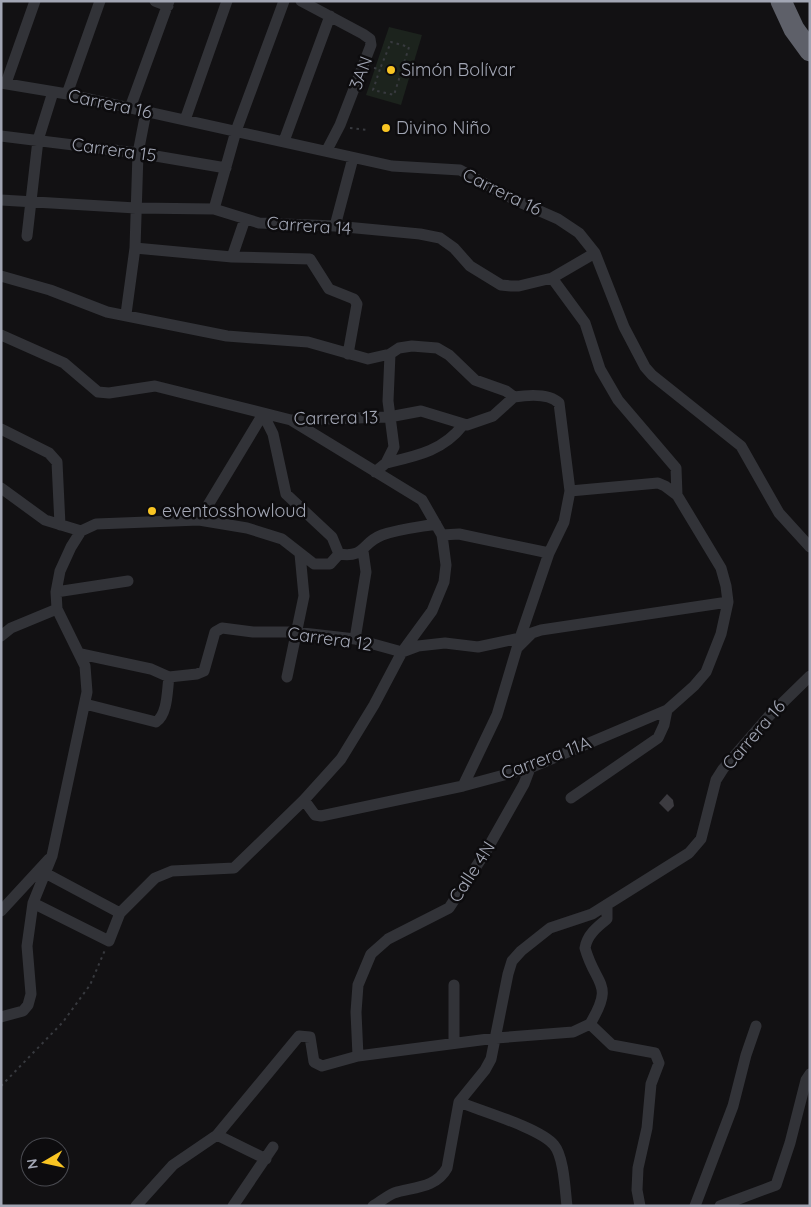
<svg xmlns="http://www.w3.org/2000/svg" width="811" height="1207" font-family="Quicksand,sans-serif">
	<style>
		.green { fill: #1c231d }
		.building { fill: #3c3b40 }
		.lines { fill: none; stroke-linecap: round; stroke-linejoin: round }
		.path { stroke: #383a3f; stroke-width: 2; stroke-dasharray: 2.5 4; stroke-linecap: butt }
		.street { stroke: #323338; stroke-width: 11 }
		.highway { stroke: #5e6069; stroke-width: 21 }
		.poi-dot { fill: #f9c523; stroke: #0d0c0e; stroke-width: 2 }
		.labels { text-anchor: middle; stroke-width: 5; stroke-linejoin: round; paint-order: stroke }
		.poi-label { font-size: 18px; fill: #a2a6b4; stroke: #0d0c0e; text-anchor: start }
		.street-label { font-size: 18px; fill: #a2a6b4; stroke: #0d0c0e }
	</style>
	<rect width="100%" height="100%" fill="#121113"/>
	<path class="green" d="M389,27L422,35L401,105L366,95Z"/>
	<path class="building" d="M667,794L673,800L674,806L668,812L659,803Z"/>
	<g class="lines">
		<path class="path" d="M374,68L380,69L373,90L394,95L409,47L391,42L380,69
			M350,128L368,130
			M1,1086L63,1022L90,985L105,950"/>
		<path class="street" d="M155,1L168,6
			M301,1L363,34L370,39L371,45L340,125L327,150
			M1,83L67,94L392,166L460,170L517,201L558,219L579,233L595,253L624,327L645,367L652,375L741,446L779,513L810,547
			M6,83L35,1
			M67,94L100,1
			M130,108L169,1
			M185,120L227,1
			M1,136L138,153L226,168
			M284,141L330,16
			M1,200L136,208L214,209L259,223L335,226L420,234L440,238L454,248L470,266L501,285L511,286H519L552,278L595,253
			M214,209L236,131L284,1
			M335,226L353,158
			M27,236L38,140L53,92
			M135,248L232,257L310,259L329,289L354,299L357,304L348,354
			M232,257L245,219
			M1,276L50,290L107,312L227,336L308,342L368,359L390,354L399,348L412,346L437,348L449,355L475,380L506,391L514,397
			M552,278L585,323L600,369L618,400L676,468L677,495
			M126,314L135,248L138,153L146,112
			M1,335L64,363L98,392L109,393L155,386L291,420L389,417L421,411L467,425L493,416L514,397C527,395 549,393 559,403L570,491L564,522L549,553L520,638L497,715L463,786
			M1,429L49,453L57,462L60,525
			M386,463C416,456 443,451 463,425
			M375,472L386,463L394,447L388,401L390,354
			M1,488L45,520L81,531
			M199,520L263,414
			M442,535L459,534L549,553
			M339,554C366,558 361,543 382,535C399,529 419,527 436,524
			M56,592L128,581
			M1,636L11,628L57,609
			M355,639L366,572L363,551
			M518,647L532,633L541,630L728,602
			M81,654L151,669L169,677C167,690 168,714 156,722L85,704
			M169,677L197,674L204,671L215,632L222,628L253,632H294L355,639L402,652L418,646L445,643L478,647L520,638
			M287,677L304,596L300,554
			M571,798L658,738L664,725L667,710
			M304,800L315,815L321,816L463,786L530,768L667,710L694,686L706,672L721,634L728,602L726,586L721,568L677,495L665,486L658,483L570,491
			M47,874L120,913
			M33,903L109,941L120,913L155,878L172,871L234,868L304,800L341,759L374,705L402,652L432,611L444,582L446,565L442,535L422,500L291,420
			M607,905V919C597,927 587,935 585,948C596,987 615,982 590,1024L612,1045L655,1053L659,1063L651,1084L647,1128L638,1168L637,1190L640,1206
			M1,911L49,859
			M1,1017L23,1011L28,1005L31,994L27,946L33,903L52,856L87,692L85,666L57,609L56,592L60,571L71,547L81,531L96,524L199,520L247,528L282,539L314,564H330L339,554L332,537L286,494L273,434L263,414
			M454,1043V985
			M358,1056L356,1012L358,985L371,954L388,939L449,908L485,853L524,784L530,768
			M459,1102C481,1111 540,1128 554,1145C564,1157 565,1190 567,1206
			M217,1135L266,1159
			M136,1206L173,1165L217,1135L299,1036L310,1037L314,1062L322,1066L358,1056L496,1038L573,1032L590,1024
			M233,1206L273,1147
			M373,1206C380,1202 387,1196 394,1193C414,1187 436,1188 447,1168L459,1102L485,1070L491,1059L508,974L512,961L521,951L550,928L592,914L689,853L701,839L716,780L723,769L768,717L810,676
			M695,1206L733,1106L746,1055L756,1026
			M720,1206L776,1185L790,1143L806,1080L810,1074"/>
		<path class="highway" d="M781,1L794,29L810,51"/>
	</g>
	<g class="poi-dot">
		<circle cx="391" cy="70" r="5"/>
		<circle cx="386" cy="128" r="5"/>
		<circle cx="152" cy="511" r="5"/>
	</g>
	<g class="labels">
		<g class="poi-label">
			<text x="401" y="76">Simón Bolívar</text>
			<text x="396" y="134">Divino Niño</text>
			<text x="162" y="517">eventosshowloud</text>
		</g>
		<g class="street-label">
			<text transform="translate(361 73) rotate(-69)" y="6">3AN</text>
			<text transform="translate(110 104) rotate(12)" y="6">Carrera 16</text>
			<text transform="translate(114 150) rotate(8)" y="6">Carrera 15</text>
			<text transform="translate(502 192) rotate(26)" y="6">Carrera 16</text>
			<text transform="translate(309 226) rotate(4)" y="6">Carrera 14</text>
			<text transform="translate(336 418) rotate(-1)" y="6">Carrera 13</text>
			<text transform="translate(330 639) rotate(8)" y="6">Carrera 12</text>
			<text transform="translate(754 735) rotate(-49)" y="6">Carrera 16</text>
			<text transform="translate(546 758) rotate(-20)" y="6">Carrera 11A</text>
			<text transform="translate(472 872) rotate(-57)" y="6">Calle 4N</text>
		</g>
	</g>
	<rect width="811" height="1207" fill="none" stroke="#a2a6b4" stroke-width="5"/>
	<g transform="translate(45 1162) rotate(261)"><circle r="24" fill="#0d0c0e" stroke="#494a50"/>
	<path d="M0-4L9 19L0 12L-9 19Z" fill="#f9c523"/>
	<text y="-8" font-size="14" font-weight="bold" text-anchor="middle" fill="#a2a6b4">N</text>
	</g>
</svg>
